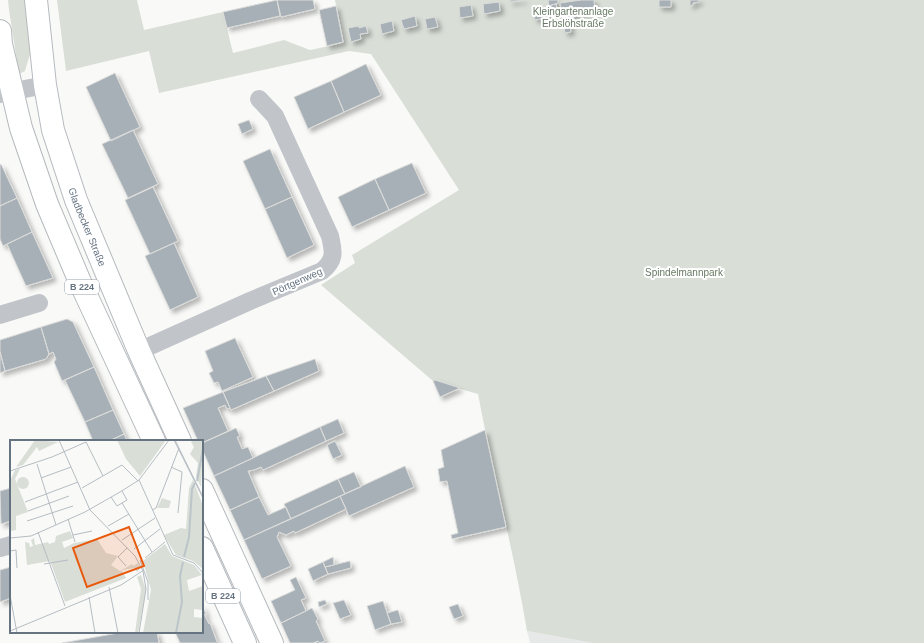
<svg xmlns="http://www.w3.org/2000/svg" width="924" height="643" font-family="Arial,sans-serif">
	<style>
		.built { fill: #e7e9e9 }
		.green { fill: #d9ded7 }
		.building { fill: #a8b0b7; stroke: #dbdcda; filter: url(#shadow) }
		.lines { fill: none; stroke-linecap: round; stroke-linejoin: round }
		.primary-casing { stroke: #b5b9be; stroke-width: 24 }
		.street { stroke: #c1c5ca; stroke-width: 18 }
		.primary { stroke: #fff; stroke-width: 22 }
		.labels { text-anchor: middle; stroke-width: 4; stroke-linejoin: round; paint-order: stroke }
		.shield { fill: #fff; stroke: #949ea8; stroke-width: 1 }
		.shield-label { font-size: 9px; font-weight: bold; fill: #667482 }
		.park-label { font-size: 10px; fill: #677a64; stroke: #fff }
		.street-label { font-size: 10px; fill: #667482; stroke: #fff }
		.inset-river { fill: none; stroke: #bbc5ca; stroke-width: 2 }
		.inset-road { fill: none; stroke: #b5bcc2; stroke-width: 1 }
		.view { fill: #e8590c; fill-opacity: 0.15; stroke: #e8590c; stroke-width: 2 }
		.inset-edge { fill: none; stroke: #667482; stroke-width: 2 }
	</style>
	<defs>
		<filter id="shadow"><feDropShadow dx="3.5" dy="3.5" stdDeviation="2" flood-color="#0004"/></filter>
	</defs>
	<rect width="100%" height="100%" fill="#f9faf8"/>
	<path class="built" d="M527,631L593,643H530Z"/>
	<path class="green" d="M8,0H26L31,51L25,71L19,74L9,10Z
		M57,0H137L144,30L223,12L233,53L284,40L310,50L344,43L335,0H924V643H593L527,631C514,552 493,474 478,394L433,381L321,285L355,263L352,255L459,190L371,54L349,51L159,93L149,51L66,71Z"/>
	<path class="building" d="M277,0L280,16L227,28L223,12Z
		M277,0H313L315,9L281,17Z
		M510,0H524L510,2Z
		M548,0H558V3L549,6Z
		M581,0H594L595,11L573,14L574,19L569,20L571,32L565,33L560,3Z
		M659,0H671V7H659Z
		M690,0H699V2L693,3V5L690,6Z
		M499,2L500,11L484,14L483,4Z
		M556,4L558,14L553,15L551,5Z
		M471,5L473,16L460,18L459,7Z
		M336,6L343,42L327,46L319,10Z
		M547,6L549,17L535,20L532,9Z
		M415,16L417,26L404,29L401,20Z
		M435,17L438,27L427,29L425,19Z
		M392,21L394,31L382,34L380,24Z
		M359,26V28L366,26L368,33L360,34L361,39L351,42L348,28Z
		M366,64L381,95L344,112L331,81Z
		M115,73L140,127L111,141L86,87Z
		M331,81L344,112L308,129L294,97Z
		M249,120L253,129L242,134L238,124Z
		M133,130L158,184L128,198L102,144Z
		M270,149L292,197L265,209L243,161Z
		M412,163L426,193L389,210L375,179Z
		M1,164L17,198L0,206V165Z
		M375,179L389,210L352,227L338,197Z
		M153,187L178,241L150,254L125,200Z
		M292,197L314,245L287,258L265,209Z
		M17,198L32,232L3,246L0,239V206Z
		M32,232L53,278L26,286L7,244Z
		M174,243L198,297L170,310L145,256Z
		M67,319L73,322L94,367L62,381L54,362L56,359L53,352L49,354L41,327Z
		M41,327L49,354L46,359L5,371L0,352V340Z
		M235,338L253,377L222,391L218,382L214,383L209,373L213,371L205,351Z
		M0,352L5,371L0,373Z
		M315,359L319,371L274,391L266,376Z
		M94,367L113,410L85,422L65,380Z
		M266,376L274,391L231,410L223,392Z
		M435,380L460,388L440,397L433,381Z
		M223,392L230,408L227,409L225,405L218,408L228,431L202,443V441H198L183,408Z
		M113,410L124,434L109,441H93L85,422Z
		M338,419L344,433L326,441L320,427Z
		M320,427L326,441L263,470L261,467L254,470L248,471L259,497L230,510L214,476Z
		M236,428L240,436L237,437L242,449L248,447L253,458L214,476L202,449V443Z
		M485,430L506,527L452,539L451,535L458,533L447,481L440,482L438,469L444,467L441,450Z
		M124,434L127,441H109Z
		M335,441L342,455L333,459L327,445Z
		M405,466L414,487L349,516L340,496Z
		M354,472L361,487L345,494L338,479Z
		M338,479L345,494L291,519L284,504Z
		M11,488V521L1,524L0,491Z
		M340,496L346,509L295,533L294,531L286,535L279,532L277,537L291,566L262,579L244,540Z
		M259,497L268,515L286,507L291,519L244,540L230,510Z
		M333,557L334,565L325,567L323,562Z
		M350,561L351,568L328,574L325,567Z
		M323,562L328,574L313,581L308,569Z
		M11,567V598L0,602V570Z
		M296,577L306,598L301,600L306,611L281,623L271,601L295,590L290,580Z
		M325,600L327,604L319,607L318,602Z
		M344,600L351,615L340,619L333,603Z
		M383,601L391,624L375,630L367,606Z
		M458,604L463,616L454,619L449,607Z
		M202,605L206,614L202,615Z
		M312,608L318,619L316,621L325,641L320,643L318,641L313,643H290L281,623Z
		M398,610L402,622L391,624L387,613Z
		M206,614L205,616L209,624L210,623L217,642L218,641L219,643H180L175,632H202V616Z
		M124,632H157L159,643H62Z"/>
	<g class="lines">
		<defs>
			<g id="primary">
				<path id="s1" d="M36,0L45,85L53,130L76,200L139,351L180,441"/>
				<path d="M0,31L1,44L21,128L47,204L80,282L154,441"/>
				<path d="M202,490L272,643"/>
				<path d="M202,548L245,643"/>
			</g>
		</defs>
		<use href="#primary" class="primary-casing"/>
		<path class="street" d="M0,94L45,85
			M0,315L39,303
			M139,351L250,301L322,271C335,260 334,253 330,236L275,116L259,99
			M0,548L11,545"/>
		<use href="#primary" class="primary"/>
	</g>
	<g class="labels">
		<g class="shield">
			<rect x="65" y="280" width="34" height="14" rx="3"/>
			<rect x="206" y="589" width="34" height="14" rx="3"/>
		</g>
		<g class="shield-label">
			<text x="82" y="290">B 224</text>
			<text x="223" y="599">B 224</text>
		</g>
		<g class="park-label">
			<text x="573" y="15">Kleingartenanlage<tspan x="573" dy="12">Erbslöhstraße</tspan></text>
			<text x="684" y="276">Spindelmannpark</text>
		</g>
		<g class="street-label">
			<text dy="4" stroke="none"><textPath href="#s1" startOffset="234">Gladbecker Straße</textPath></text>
			<text transform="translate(297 281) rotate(-24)" y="4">Pörtgenweg</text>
		</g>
	</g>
	<g transform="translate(10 440)">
		<rect width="193" height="193" fill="#f9faf8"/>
		<path d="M25,0L48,2L29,11L27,7L13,25L6,27ZM107,0H156L130,36L116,19ZM184,0H193L191,47L186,37L188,23L180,14L184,7L181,2ZM10,29L5,39L18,72L6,76V90L1,91L0,41L5,30ZM7 43a6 6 0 1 1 12 0a6 6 0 1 1-12 0ZM183,40L193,66V129L183,121L166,115L154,95L171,88L176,89L179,48ZM152,58L161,61L159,68H147ZM60,91L63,98L52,102L54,108L64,103L87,99L96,113L108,116L101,125L110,131L122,124L123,126L128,123L130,129L127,132L124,128L113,130L112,131L116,138L55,162L40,121L17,125L15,102L19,103L20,107L23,106L21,100L24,98L25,105L38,102L39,104L45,102L46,96ZM155,104L162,116L184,125L192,135L177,140L179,151L193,146V170L184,169V177L193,178V193H133L141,150L133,121ZM131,135L136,150L128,193H125L131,149L127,137Z" fill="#d9ded7"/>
		<path class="inset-river" d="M187,41L193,9M174,117L179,97L182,49L185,43M166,193L172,162L170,136L173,122"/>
		<path class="inset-road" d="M49,0L80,70L125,116L133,131L136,149L129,193M164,0L193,58M165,0L193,57M76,2L93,36M27,24L46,85M161,27L172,32L168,73M0,31L42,17L76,2M31,38L61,27M129,40L163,115L184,123L193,133M72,48L112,25L128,41M101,57L107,66L117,60L112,51M15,62L68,42M112,63L142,112M142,70L146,68L169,8M18,71L59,56M58,79L65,102M17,81L63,66M98,86L119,74M28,92L55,166M63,95L82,91M0,98L21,96L75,72L110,52L129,40L159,0M112,100L145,78M124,109L150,89M0,111L6,110L7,128M135,118L155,102M130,120L138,142V160M34,124L58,120M116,126L108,117L117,108M99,147L108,193M0,155L7,193M79,157L85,193M0,191L111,145L134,130"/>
		<path class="view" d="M119,87L134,126L77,147L63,108Z"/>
		<rect width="193" height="193" class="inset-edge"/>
	</g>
</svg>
